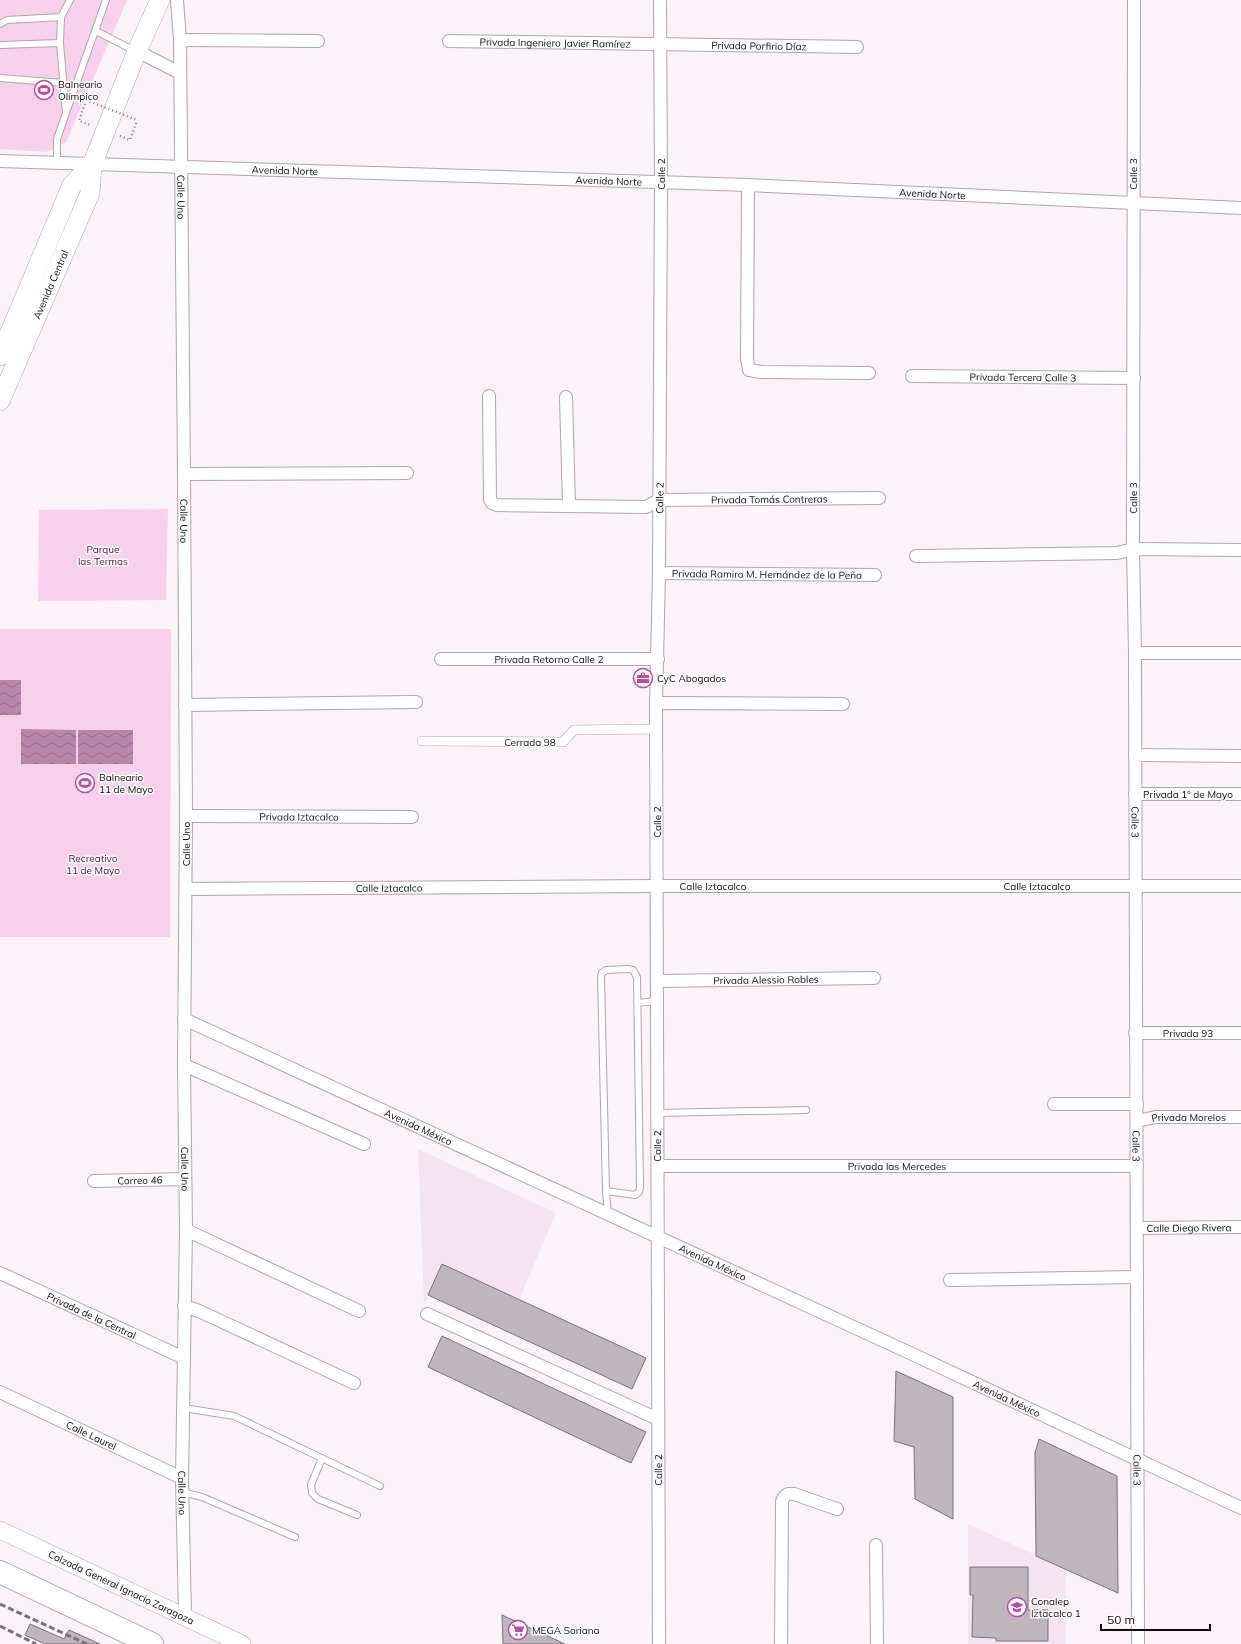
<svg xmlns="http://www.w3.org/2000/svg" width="1241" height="1644" font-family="Mulish,sans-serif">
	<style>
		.built { fill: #f5e4f0 }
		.green { fill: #f7d0ec }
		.water { fill: url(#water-waves) }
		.building { fill: #bfb6bd; stroke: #7b7278 }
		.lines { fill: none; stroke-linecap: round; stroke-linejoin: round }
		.service-casing { stroke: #afa6ac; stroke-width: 8 }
		.pedestrian-casing { stroke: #afa6ac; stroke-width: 10 }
		.minor-casing { stroke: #afa6ac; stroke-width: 14 }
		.secondary-casing { stroke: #afa6ac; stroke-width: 18 }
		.primary-casing { stroke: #afa6ac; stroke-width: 20 }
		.motorway-casing { stroke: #afa6ac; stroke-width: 24 }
		.path { stroke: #847e82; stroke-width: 2.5; stroke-dasharray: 1 3; stroke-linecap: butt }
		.service { stroke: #fff; stroke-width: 6 }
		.pedestrian { stroke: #fff; stroke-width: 9 }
		.minor { stroke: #fff; stroke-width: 12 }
		.secondary { stroke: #fff; stroke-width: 17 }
		.primary { stroke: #fff; stroke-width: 19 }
		.motorway { stroke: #fff; stroke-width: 22 }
		.rail { stroke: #797377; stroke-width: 3; stroke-dasharray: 6 3; stroke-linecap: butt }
		.path-bridge { stroke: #847e82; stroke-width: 2.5; stroke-dasharray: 1 3; stroke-linecap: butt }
		.labels { text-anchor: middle; stroke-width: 3; stroke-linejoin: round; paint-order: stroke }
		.street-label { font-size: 10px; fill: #100d0f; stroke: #fff }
		.poi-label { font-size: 10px; fill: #100d0f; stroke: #fff; text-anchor: start }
		.park-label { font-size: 10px; fill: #4a1040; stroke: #fff }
	</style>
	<defs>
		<pattern id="water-waves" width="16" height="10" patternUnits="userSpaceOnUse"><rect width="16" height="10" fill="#b787ab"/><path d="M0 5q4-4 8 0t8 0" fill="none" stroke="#936d8a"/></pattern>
	</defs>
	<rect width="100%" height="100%" fill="#fcf2f9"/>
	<path class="built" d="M418,1149L556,1213L519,1300L442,1263L424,1304Z
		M968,1524L1066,1569V1644H968Z"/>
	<path class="green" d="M0,0H127L66,142L47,152L0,149Z
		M168,509L166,600L38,601L39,510Z
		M0,629H171L170,937H0Z"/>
	<path class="water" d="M0,680H21V715H0Z
		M21,729L76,730V764H21Z
		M78,730H133V764H78Z"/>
	<path class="building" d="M442,1264L646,1358L632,1389L428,1295Z
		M442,1336L646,1432L631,1463L428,1367Z
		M896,1371L953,1397V1519L915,1499L914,1447L894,1441Z
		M1039,1439L1117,1476L1118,1593L1036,1556L1035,1453Z
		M970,1567H1028V1610H1048V1641H996V1638L972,1637L973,1595H970Z
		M502,1615L565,1644H503Z
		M30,1624L64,1639L69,1630L100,1644H45L25,1635Z"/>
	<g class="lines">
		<defs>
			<path id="service" d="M0,24L7,20L61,17
				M96,31L135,51
				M0,45L60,43
				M0,78L64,83
				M67,110L106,0
				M57,163V139L66,113L60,43L61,17L70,0
				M637,1003L657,1001
				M657,1113L806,1110
				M606,1191L635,1195L639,1192L640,1187L637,977L633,970L628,969L606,970L602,973L601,977L606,1191L608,1215
				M184,1408L234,1416L380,1486
				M322,1458L311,1485L312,1493L318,1499L357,1515
				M182,1492L202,1497L295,1537"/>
			<path id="pedestrian" d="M422,741L563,742L574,730L657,729"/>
			<g id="minor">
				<path id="s1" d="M177,0L180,40L184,474L186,816L184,1065L186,1230L182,1478L185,1616"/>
				<path id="s2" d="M1134,0L1133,549L1135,653L1138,1644"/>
				<path d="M180,40L318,41"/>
				<path id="s3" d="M449,41L857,47"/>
				<path d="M137,51L180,73"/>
				<path id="s4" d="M0,161L748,185L1241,208"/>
				<path d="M748,185L747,359L749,370L761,372L869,373"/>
				<path id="s5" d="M912,376L1134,378"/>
				<path id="s6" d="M489,396L490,499L492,503L497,505L646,507L659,500L879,498"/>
				<path d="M566,397L569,505"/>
				<path d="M184,474L407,473"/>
				<path d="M916,556L1117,553L1133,549L1241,550"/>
				<path id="s7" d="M659,573L875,575"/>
				<path d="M1135,653H1241"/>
				<path id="s8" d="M441,659H658"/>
				<path d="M656,703L843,704"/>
				<path d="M185,705L416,702"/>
				<path d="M1135,755L1241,756"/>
				<path d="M1135,794H1241"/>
				<path id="s9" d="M186,816L412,817"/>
				<path id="s10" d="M186,889L657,886H1241"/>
				<path id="s11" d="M657,981L874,978"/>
				<path id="s12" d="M184,1019L910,1353L1241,1508"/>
				<path id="s13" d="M1135,1033H1241"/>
				<path d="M184,1065L364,1144"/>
				<path d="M1054,1104H1137"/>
				<path id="s14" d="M1137,1121L1156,1117H1241"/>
				<path id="s15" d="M658,1166H1137"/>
				<path id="s16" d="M94,1181L185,1179"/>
				<path id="s17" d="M1137,1228L1241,1227"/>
				<path d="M186,1230L359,1311"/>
				<path id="s18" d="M0,1273L184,1358"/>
				<path d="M950,1280L1137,1277"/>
				<path d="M184,1306L199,1311L354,1383"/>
				<path d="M427,1314L658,1419"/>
				<path id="s19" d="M0,1392L182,1478"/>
				<path d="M876,1545L877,1644"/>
				<path id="s20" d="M659,1644L656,703L659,573L661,183L660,0"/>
				<path d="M781,1644L782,1502C784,1495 787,1493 794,1494L837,1509"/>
			</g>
			<g id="secondary">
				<path id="s21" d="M0,1530L242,1644"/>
			</g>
			<g id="primary">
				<path d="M0,356L72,185L92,165"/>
				<path id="s22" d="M0,401L90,193L92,165L137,51L160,0"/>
			</g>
			<path id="motorway" d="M0,1572L152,1644"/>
		</defs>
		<use href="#service" class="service-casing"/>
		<use href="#pedestrian" class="pedestrian-casing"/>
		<use href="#minor" class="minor-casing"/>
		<use href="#secondary" class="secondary-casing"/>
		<use href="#primary" class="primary-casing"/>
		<use href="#motorway" class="motorway-casing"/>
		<path class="path" d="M86,100L79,121L91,125
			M120,136L130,140L137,120"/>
		<use href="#service" class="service"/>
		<use href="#pedestrian" class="pedestrian"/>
		<use href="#minor" class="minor"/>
		<use href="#secondary" class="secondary"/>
		<use href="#primary" class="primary"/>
		<use href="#motorway" class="motorway"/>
		<path class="rail" d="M0,1604L87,1644
			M0,1626L36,1644"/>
		<path class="path-bridge" d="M86,100L137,120"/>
	</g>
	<defs>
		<symbol id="stadium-ring" viewBox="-11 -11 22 22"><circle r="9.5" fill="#fff" stroke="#bc4aa5" stroke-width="1.5"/><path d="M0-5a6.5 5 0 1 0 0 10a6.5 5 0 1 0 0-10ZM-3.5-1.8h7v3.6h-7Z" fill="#bc4aa5"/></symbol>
		<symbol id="office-ring" viewBox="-11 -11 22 22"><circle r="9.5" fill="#fff" stroke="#bc4aa5" stroke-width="1.5"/><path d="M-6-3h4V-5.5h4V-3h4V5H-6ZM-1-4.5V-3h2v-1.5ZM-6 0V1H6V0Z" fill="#bc4aa5"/></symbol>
		<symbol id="school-ring" viewBox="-11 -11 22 22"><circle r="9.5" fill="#fff" stroke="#bc4aa5" stroke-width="1.5"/><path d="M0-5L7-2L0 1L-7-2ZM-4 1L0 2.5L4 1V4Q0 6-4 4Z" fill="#bc4aa5"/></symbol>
		<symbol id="supermarket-ring" viewBox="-11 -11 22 22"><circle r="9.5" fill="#fff" stroke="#bc4aa5" stroke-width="1.5"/><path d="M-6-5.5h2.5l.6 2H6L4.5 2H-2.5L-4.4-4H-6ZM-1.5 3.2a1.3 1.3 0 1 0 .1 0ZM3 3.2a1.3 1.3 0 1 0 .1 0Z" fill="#bc4aa5"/></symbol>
	</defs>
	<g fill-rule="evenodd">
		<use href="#stadium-ring" x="33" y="79" width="22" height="22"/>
		<use href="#office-ring" x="632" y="667" width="22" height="22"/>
		<use href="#stadium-ring" x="74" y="772" width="22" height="22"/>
		<use href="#school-ring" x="1006" y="1596" width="22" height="22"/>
		<use href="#supermarket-ring" x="507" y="1619" width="22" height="22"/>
	</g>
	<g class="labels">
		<g class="street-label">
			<text dy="4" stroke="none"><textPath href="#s3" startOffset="106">Privada Ingeniero Javier Ramírez</textPath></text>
			<text dy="4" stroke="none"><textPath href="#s3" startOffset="310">Privada Porfirio Díaz</textPath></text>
			<text dy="4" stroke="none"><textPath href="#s4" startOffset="285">Avenida Norte</textPath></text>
			<text transform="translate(661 174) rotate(-90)" y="4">Calle 2</text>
			<text transform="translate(1133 174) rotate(-90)" y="4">Calle 3</text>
			<text dy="4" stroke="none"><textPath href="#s4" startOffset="609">Avenida Norte</textPath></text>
			<text dy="4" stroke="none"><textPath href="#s4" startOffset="933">Avenida Norte</textPath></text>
			<text dy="4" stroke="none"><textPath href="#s1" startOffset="197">Calle Uno</textPath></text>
			<text dy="4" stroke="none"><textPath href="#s22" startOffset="127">Avenida Central</textPath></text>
			<text dy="4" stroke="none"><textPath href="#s5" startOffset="111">Privada Tercera Calle 3</textPath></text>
			<text dy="4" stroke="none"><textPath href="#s20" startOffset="1146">Calle 2</textPath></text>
			<text transform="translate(1133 498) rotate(-90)" y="4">Calle 3</text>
			<text dy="4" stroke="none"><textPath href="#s6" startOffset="387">Privada Tomás Contreras</textPath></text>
			<text dy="4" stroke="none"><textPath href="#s1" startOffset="521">Calle Uno</textPath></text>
			<text dy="4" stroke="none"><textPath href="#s7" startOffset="108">Privada Ramiro M. Hernández de la Peña</textPath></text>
			<text dy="4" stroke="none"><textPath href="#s8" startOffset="108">Privada Retorno Calle 2</textPath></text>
			<text x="530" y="746">Cerrada 98</text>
			<text x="1188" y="798">Privada 1º de Mayo</text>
			<text dy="4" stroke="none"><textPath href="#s9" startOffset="113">Privada Iztacalco</textPath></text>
			<text transform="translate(657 822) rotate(-90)" y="4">Calle 2</text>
			<text dy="4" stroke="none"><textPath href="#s2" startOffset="822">Calle 3</textPath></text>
			<text transform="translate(186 844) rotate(-90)" y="4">Calle Uno</text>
			<text dy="4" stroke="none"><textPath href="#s10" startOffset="527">Calle Iztacalco</textPath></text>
			<text dy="4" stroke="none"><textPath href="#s10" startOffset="851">Calle Iztacalco</textPath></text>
			<text dy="4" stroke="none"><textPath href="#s10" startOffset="203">Calle Iztacalco</textPath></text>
			<text dy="4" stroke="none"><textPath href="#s11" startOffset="109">Privada Alessio Robles</textPath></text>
			<text dy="4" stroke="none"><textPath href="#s13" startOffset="53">Privada 93</textPath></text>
			<text dy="4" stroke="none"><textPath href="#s14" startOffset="52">Privada Morelos</textPath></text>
			<text dy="4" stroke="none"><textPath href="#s12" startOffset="258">Avenida México</textPath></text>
			<text transform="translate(657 1146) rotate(-90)" y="4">Calle 2</text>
			<text dy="4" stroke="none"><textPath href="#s2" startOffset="1146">Calle 3</textPath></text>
			<text dy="4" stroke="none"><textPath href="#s15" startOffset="239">Privada las Mercedes</textPath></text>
			<text dy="4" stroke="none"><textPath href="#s1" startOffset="1169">Calle Uno</textPath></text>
			<text dy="4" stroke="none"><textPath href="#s16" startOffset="46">Correo 46</textPath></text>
			<text dy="4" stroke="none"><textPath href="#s17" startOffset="52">Calle Diego Rivera</textPath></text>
			<text dy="4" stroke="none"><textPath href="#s12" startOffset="582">Avenida México</textPath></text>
			<text dy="4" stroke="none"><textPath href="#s18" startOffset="101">Privada de la Central</textPath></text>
			<text dy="4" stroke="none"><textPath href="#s12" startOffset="906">Avenida México</textPath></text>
			<text dy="4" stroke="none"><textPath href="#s19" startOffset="101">Calle Laurel</textPath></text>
			<text transform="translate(658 1470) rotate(-90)" y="4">Calle 2</text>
			<text dy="4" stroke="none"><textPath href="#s2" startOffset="1470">Calle 3</textPath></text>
			<text dy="4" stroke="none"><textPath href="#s1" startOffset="1493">Calle Uno</textPath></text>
			<text dy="4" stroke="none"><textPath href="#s21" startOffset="134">Calzada General Ignacio Zaragoza</textPath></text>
		</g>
		<g class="poi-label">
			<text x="58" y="88">Balneario<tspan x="58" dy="12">Olímpico</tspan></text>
			<text x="657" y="682">CyC Abogados</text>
			<text x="99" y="781">Balneario<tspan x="99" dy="12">11 de Mayo</tspan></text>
			<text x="1031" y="1605">Conalep<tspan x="1031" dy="12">Iztacalco 1</tspan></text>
			<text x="532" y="1634">MEGA Soriana</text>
		</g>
		<g class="park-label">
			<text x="103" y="553">Parque<tspan x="103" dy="12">las Termas</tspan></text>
			<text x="93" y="862">Recreativo<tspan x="93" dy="12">11 de Mayo</tspan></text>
		</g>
	</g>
	<path d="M1101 1624v6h109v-6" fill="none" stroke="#100d0f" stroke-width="2"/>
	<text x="1107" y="1624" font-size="12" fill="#100d0f" stroke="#ffffff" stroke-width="3" paint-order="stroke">50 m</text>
</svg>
